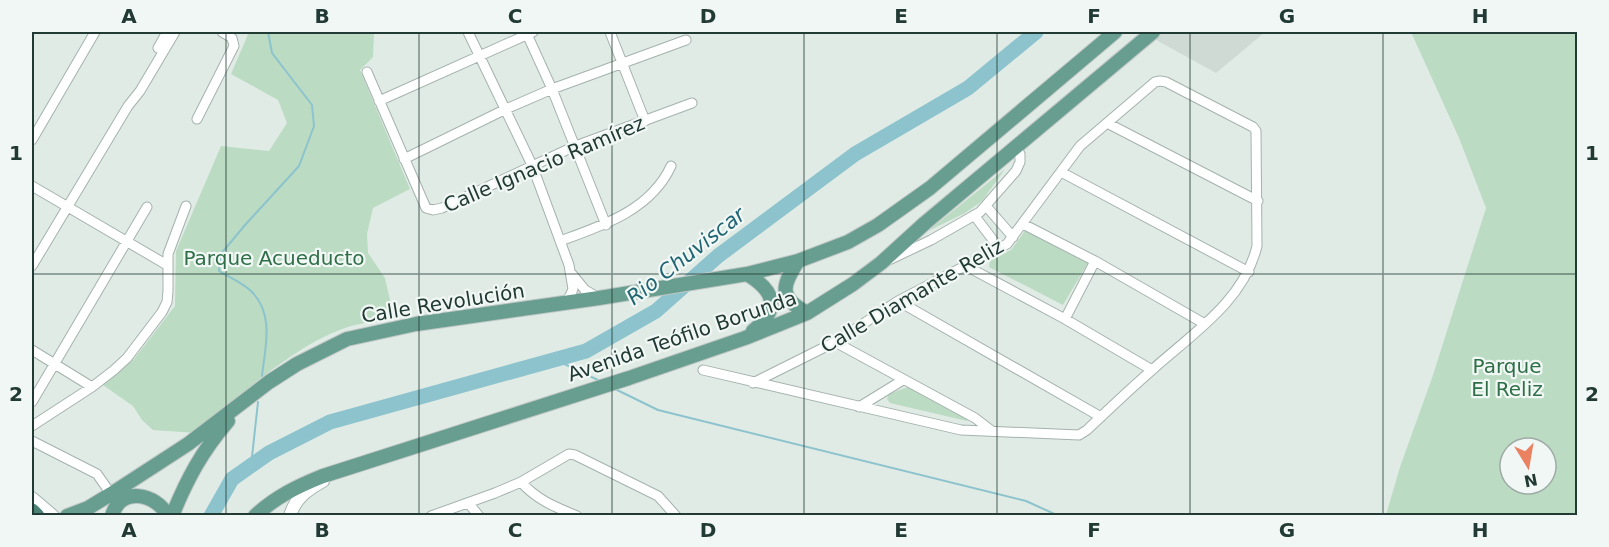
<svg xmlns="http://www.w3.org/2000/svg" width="1609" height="547" font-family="'DejaVu Sans',sans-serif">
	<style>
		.built { fill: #cfdad5 }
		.green { fill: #bbdbc3; fill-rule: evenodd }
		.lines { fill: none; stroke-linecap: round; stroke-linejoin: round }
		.stream { stroke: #8cc3cd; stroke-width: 2 }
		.river { stroke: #8cc3cd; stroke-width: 15 }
		.minor-casing { stroke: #a4b2ad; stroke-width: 11 }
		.secondary-casing { stroke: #a0b6ae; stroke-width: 14 }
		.primary-casing { stroke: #c1c8c6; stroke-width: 16 }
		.trunk-casing { stroke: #c1c8c6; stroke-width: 17 }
		.minor { stroke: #fff; stroke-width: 9 }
		.secondary { stroke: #fff; stroke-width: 12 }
		.primary { stroke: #689e90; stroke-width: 14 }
		.trunk { stroke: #4c8275; stroke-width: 15 }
		.grid { fill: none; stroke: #223a34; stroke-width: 1.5; stroke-opacity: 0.55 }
		.labels { text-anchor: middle; stroke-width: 4.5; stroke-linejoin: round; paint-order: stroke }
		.street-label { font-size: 20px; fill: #223a34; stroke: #f1f7f4 }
		.park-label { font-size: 20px; fill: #2f6f47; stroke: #f1f7f4 }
		.water-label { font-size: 21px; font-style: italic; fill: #206573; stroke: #f1f7f4 }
		.neatline { fill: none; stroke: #223a34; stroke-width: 2 }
		.grid-label { font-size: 20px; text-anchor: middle; font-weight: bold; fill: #223a34 }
	</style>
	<rect width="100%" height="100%" fill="#e1ebe6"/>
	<path class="built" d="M1163,32H1265L1216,73L1158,41L1155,38Z"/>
	<path class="green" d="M249,32H374L373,57L360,70L410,189L373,208L367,234L368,253L385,278L390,300L387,318C375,321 363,323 351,326C298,342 237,397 196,433L153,430L142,420L133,406L103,385L134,359L175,306L176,251L221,146L269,151L287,123L278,100L231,74Z
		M1411,32H1577V515H1386L1400,467L1432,378L1486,208L1459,138ZM1510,448H1546V484H1510Z
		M1005,169L982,201L965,213L928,231Z
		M1027,228L1089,261L1063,305L989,267L990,260L1011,250Z
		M908,387H912L968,416L967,421L890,403L887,399L889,394Z"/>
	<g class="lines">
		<path class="stream" d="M556,360L600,381
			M262,376C265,348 275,314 251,291C243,283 229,277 219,271L220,255L245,225L299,166L314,126L312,105L272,53L268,32
			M613,388L658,410L1026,501L1059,516
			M251,466L258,402"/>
		<path class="river" d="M211,516L232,479L269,453L330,422L586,351L656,311L718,256L855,154L968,88L1036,32"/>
		<defs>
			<path id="minor" d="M468,32L532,165L569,265L573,289L570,296L563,304
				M526,32L552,89L606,225
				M610,32L645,121
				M158,48L167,32
				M367,72L426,208L433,210L442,208L573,147L692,103
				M379,101L533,32
				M197,119L234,46L232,38L222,32
				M1107,123L1258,201
				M32,140L95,32
				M404,159L506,109L552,89L686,40
				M1061,172L1249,272
				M32,186L167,265
				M986,206L1013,237
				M974,215L999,248
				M1023,224L1095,261L1205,324
				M560,241C602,226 651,210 671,166
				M891,259L931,240L980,212L1016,171L1020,162V154L1015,147
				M32,266L128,106L140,91L175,32
				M966,266L1065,319L1152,370
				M572,274L585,290L599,298
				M898,301L1101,417
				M1065,319L1095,261
				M835,342L975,418L992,431
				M32,350L92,387
				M703,370L961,430L1079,435L1087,430C1108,410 1130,389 1152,370C1192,334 1244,301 1257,246L1256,131L1253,127L1166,82L1160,81L1155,82L1080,146L1007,244L898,301L835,342L753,383
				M32,402L147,207
				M859,407L903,380
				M32,426L92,387L114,370L127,358L162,312L167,302L168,291V254L186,206
				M32,441L97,474L111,494
				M521,482C537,500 555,507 577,516
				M469,504L479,516
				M431,516L495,493L521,482L569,454L575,455L658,496L676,516"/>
			<path id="secondary" d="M32,498L53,516
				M290,516C295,498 307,490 323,481"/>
			<path id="primary" d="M798,261C782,286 778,297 807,313
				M747,274C776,292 780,309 753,331
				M67,516L88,508L111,494L188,444L269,382L297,364L347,339L416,324L599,298L747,274L798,261L848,242L878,225L930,188L1115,32
				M112,516C120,486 156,493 168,516
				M172,516C187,479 202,451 228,421
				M255,516C275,497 298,486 323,476L629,378L745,338L807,313L853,284L881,263L925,223L1153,32"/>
			<path id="trunk" d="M32,511L37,516"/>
		</defs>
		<use href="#minor" class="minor-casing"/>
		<use href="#secondary" class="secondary-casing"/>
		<use href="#primary" class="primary-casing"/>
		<use href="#trunk" class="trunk-casing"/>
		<use href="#minor" class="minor"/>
		<use href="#secondary" class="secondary"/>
		<use href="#primary" class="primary"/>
		<use href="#trunk" class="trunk"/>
	</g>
	<path class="grid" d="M226,32V516M419,32V516M612,32V516M804,32V516M997,32V516M1190,32V516M1383,32V516M32,274H1578"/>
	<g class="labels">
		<g class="street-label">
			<text transform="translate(544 164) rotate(-23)" y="7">Calle Ignacio Ramírez</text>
			<text transform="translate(912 296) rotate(-30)" y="7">Calle Diamante Reliz</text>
			<text transform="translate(443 303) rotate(-9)" y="7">Calle Revolución</text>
			<text transform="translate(682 336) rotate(-19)" y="7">Avenida Teófilo Borunda</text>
		</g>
		<g class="park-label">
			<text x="274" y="265">Parque Acueducto</text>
			<text x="1507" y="373">Parque<tspan x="1507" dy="23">El Reliz</tspan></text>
		</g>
		<g class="water-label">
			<text transform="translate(686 256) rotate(-38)" y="7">Rio Chuviscar</text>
		</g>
	</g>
	<rect width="1609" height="547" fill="none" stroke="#f1f7f4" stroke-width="66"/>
	<g transform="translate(1528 466) rotate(169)"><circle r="28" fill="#f1f7f4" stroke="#9eaba7" stroke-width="1.5"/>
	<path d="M0-4.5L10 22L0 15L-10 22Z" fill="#ea8160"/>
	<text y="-9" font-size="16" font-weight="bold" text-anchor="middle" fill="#223a34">N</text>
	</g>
	<rect x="33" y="33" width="1543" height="481" class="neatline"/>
	<g class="grid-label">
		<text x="129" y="23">A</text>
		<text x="322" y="23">B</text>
		<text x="515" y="23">C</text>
		<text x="708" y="23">D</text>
		<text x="901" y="23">E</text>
		<text x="1094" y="23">F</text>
		<text x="1287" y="23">G</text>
		<text x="1480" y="23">H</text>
		<text x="16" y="160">1</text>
		<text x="1592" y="160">1</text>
		<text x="16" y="401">2</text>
		<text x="1592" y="401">2</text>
		<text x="129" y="537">A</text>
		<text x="322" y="537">B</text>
		<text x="515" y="537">C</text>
		<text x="708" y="537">D</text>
		<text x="901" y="537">E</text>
		<text x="1094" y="537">F</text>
		<text x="1287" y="537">G</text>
		<text x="1480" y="537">H</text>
	</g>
</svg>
